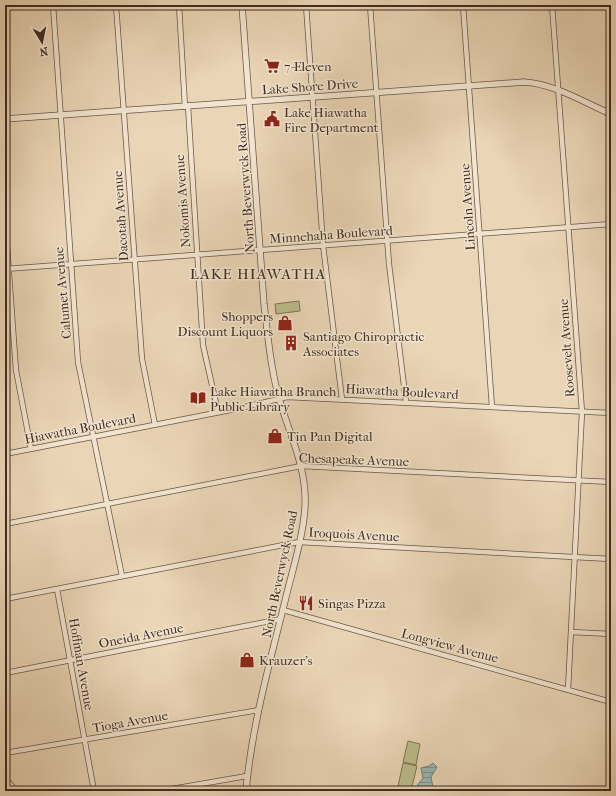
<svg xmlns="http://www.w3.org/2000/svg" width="616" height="796" font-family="'IM FELL French Canon',serif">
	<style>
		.park { fill: #bbbc8b; stroke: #7e7455 }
		.water { fill: url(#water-rules); stroke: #777f7a }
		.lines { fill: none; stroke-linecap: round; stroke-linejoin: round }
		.minor-casing { stroke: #6c5645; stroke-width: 6 }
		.tertiary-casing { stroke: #6c5645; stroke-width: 7 }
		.minor { stroke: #f1e4d0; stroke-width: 4.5 }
		.tertiary { stroke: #f1e4d0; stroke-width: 5.5 }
		.labels { text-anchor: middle; stroke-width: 3; stroke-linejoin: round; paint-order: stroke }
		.poi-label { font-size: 13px; fill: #422b1f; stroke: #f1e4d0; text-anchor: start }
		.street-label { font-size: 13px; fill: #422b1f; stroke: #f1e4d0 }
		.quarter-label { font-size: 15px; letter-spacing: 1px; fill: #422b1f; stroke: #f1e4d0 }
	</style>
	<defs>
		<pattern id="water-rules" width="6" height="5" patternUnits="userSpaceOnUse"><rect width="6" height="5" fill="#9ab7b6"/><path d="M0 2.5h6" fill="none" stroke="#7f9593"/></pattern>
	</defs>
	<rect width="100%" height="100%" fill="#ead5b6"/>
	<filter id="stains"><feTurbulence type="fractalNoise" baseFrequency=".005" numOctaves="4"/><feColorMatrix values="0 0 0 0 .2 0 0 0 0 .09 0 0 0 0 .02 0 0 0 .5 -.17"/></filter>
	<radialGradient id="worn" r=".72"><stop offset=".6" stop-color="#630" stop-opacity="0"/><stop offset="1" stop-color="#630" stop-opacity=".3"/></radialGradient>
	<path class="park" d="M299,301L300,311L276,314L275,304Z
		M408,741L420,744L416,765L403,762Z
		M403,763L417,766L411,791H397Z"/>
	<path class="water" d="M433,763L437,767L431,777L433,787L420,791L416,787L423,778L421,768L429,766Z"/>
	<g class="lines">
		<defs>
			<path id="minor" d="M53,5L78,362L122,576
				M116,5L142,359L155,425
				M179,5L185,107
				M306,5L323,245L342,399
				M370,5L389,264L406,402
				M463,5L492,407
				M552,5L582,412L568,690
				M188,106L203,345L218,412
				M5,218L16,370L31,449
				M5,269L611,224
				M5,454L241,408L287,397L611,413
				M5,524L301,466L611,482
				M57,589L94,791
				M5,599L299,542L611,559
				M283,610L611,702
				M571,632L611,634
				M5,673L281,619
				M5,753L259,710
				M5,778L16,791
				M160,791L247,776"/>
			<path id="tertiary" d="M242,5L264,304C268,337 271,373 281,405C292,440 307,470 305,507C303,536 294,565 287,593C271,658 252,724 246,791
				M5,119L524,82C555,84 583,102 611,114"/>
		</defs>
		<use href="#minor" class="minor-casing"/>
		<use href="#tertiary" class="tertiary-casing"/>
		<use href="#minor" class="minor"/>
		<use href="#tertiary" class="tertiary"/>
	</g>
	<defs>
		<symbol id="supermarket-bare" viewBox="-9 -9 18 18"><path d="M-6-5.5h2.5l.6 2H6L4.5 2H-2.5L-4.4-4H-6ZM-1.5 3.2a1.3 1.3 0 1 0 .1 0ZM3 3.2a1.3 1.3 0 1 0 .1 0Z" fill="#8f2418" stroke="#f1e4d0" stroke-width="2.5" paint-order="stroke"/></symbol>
		<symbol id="civic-bare" viewBox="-9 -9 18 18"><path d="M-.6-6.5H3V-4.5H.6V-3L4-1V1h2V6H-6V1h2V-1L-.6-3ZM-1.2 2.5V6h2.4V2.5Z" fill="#8f2418" stroke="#f1e4d0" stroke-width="2.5" paint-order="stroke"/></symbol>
		<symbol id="shop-bare" viewBox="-9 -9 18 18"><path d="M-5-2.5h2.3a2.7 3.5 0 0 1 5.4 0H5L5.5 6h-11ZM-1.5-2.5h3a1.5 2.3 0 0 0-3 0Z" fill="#8f2418" stroke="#f1e4d0" stroke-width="2.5" paint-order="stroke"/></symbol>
		<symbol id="building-bare" viewBox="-9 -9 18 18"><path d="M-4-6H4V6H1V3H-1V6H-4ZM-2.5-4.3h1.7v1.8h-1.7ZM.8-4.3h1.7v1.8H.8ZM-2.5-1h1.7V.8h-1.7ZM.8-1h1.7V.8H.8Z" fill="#8f2418" stroke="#f1e4d0" stroke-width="2.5" paint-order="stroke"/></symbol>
		<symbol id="library-bare" viewBox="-9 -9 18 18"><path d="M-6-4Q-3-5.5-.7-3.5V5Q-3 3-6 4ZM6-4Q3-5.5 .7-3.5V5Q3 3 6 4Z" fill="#8f2418" stroke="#f1e4d0" stroke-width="2.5" paint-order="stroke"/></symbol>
		<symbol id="restaurant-bare" viewBox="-9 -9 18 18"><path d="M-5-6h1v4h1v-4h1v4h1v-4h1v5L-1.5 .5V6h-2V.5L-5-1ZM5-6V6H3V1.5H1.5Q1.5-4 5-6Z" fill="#8f2418" stroke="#f1e4d0" stroke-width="2.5" paint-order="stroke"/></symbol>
	</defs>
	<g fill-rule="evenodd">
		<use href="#supermarket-bare" x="261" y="55" width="22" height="22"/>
		<use href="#civic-bare" x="261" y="108" width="22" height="22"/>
		<use href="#shop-bare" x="274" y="312" width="22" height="22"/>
		<use href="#building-bare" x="280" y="332" width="22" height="22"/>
		<use href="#library-bare" x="187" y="387" width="22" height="22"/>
		<use href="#shop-bare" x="264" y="425" width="22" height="22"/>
		<use href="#restaurant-bare" x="295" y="592" width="22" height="22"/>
		<use href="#shop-bare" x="236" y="649" width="22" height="22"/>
	</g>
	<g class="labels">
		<g class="poi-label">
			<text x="284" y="71">7-Eleven</text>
			<text x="284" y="117">Lake Hiawatha<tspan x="284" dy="15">Fire Department</tspan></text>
			<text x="273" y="321" text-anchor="end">Shoppers<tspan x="273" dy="15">Discount Liquors</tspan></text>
			<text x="303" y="341">Santiago Chiropractic<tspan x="303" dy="15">Associates</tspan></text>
			<text x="210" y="396">Lake Hiawatha Branch<tspan x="210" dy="15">Public Library</tspan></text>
			<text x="287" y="441">Tin Pan Digital</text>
			<text x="318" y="608">Singas Pizza</text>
			<text x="259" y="665">Krauzer's</text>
		</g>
		<g class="street-label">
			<text transform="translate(310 86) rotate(-4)" y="5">Lake Shore Drive</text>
			<text transform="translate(245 188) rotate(-94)" y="5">North Beverwyck Road</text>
			<text transform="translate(182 201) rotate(-94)" y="5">Nokomis Avenue</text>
			<text transform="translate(467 207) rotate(-94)" y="5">Lincoln Avenue</text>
			<text transform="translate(120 216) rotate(-94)" y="5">Dacotah Avenue</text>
			<text transform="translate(331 234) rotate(-4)" y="5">Minnehaha Boulevard</text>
			<text transform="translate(62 293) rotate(-95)" y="5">Calumet Avenue</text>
			<text transform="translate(566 348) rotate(-94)" y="5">Roosevelt Avenue</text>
			<text transform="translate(402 391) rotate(3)" y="5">Hiawatha Boulevard</text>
			<text transform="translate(80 428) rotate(-11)" y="5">Hiawatha Boulevard</text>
			<text transform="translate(354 459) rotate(2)" y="5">Chesapeake Avenue</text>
			<text transform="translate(354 534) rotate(3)" y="5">Iroquois Avenue</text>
			<text transform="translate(279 574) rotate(-78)" y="5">North Beverwyck Road</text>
			<text transform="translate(141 635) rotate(-11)" y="5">Oneida Avenue</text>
			<text transform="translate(450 645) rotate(15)" y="5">Longview Avenue</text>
			<text transform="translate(82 664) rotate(80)" y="5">Hoffman Avenue</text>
			<text transform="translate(130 721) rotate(-10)" y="5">Tioga Avenue</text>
		</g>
		<g class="quarter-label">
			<text x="258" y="279">LAKE HIAWATHA</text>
		</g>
	</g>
	<rect width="616" height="796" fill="none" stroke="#ead5b6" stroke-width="20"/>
	<rect x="6" y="6" width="604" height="784" fill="none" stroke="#422b1f" stroke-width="2"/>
	<rect x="10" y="10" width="596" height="776" fill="none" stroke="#422b1f"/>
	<g transform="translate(42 42) rotate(170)" stroke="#f1e4d0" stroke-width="3" paint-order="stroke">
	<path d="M0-3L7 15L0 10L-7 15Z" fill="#422b1f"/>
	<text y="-6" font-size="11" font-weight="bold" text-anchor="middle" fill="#422b1f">N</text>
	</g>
	<rect width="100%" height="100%" filter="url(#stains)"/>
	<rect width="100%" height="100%" fill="url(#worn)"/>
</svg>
